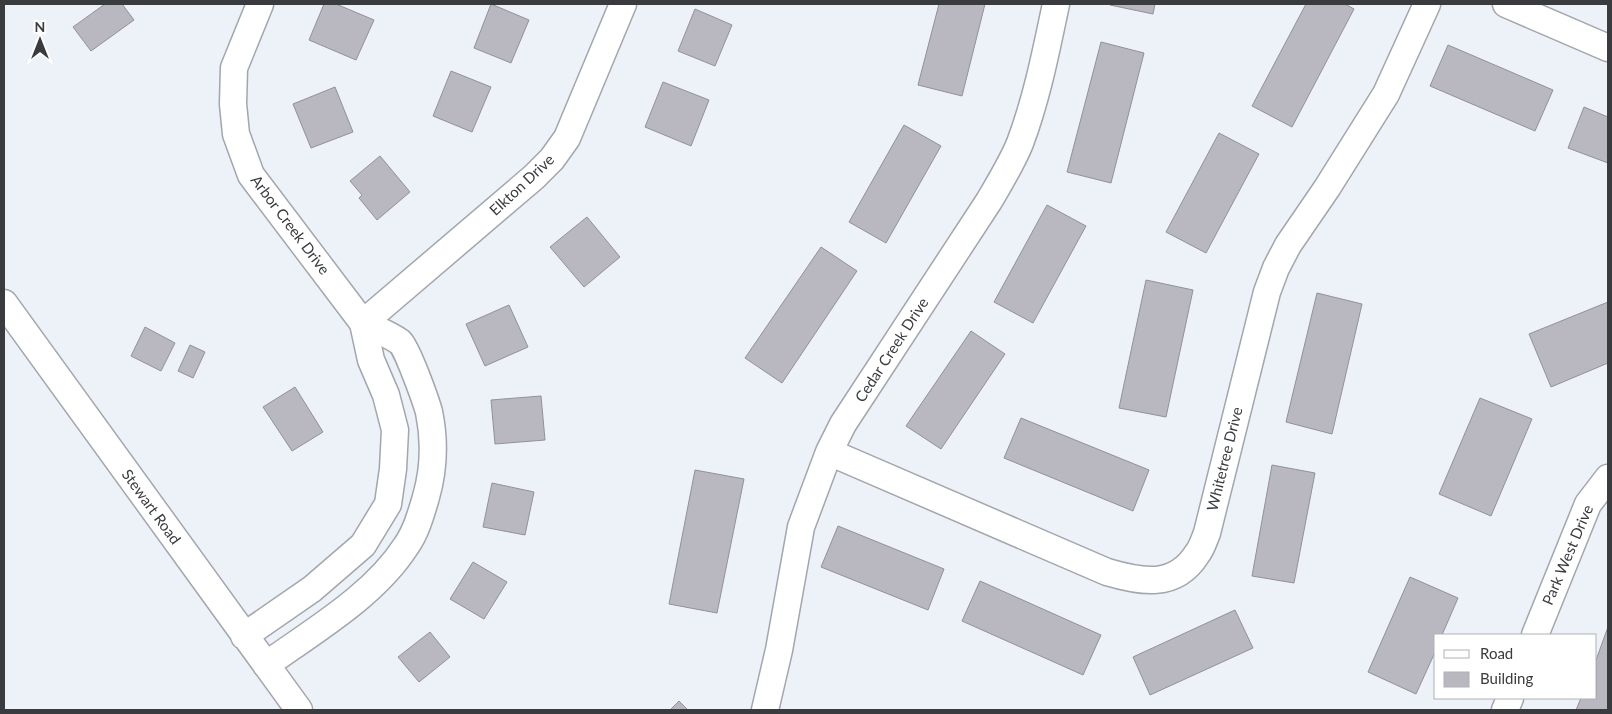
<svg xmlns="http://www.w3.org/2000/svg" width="1612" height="714" font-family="Lato,sans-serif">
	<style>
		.building { fill: #b9b8c0; stroke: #929198 }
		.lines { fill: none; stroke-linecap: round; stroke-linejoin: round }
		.minor-casing { stroke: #a2a6ad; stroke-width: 29 }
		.minor { stroke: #fff; stroke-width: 26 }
		.labels { text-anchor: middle; stroke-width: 4.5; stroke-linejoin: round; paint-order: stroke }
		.street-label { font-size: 15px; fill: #393b3e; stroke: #fff }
	</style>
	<rect width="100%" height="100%" fill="#edf1f8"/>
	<path class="building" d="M105,4H122L134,20L91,51L73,27Z
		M324,4H336L374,20L356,60L309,40Z
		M491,4L529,20L511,63L474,48Z
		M939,4H985L962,96L918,85Z
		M1111,4H1155L1153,14L1110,5Z
		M1306,4H1345L1354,9L1292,127L1252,106Z
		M695,9L732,25L715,66L678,51Z
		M1101,42L1144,53L1111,183L1067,172Z
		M1448,45L1553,90L1535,131L1430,86Z
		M451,71L491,87L472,132L433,116Z
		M663,82L709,100L691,146L645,127Z
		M335,87L353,132L311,148L293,104Z
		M1584,107L1608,117V163L1568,148Z
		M904,125L941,146L886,243L849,222Z
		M1219,133L1259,154L1206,253L1166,232Z
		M380,156L410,192L377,220L359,198L362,195L350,181Z
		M1047,205L1086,226L1033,323L994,302Z
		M587,217L620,257L584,287L550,247Z
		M821,247L857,271L782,383L745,358Z
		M1146,280L1193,290L1166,417L1119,408Z
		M1317,293L1362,304L1332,434L1286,422Z
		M1608,302V363L1551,387L1529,334Z
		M509,305L528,347L485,366L466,324Z
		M145,327L175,343L161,371L131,356Z
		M971,331L1005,354L941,449L906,426Z
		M190,345L205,352L193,378L178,371Z
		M295,387L323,432L292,451L263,407Z
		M541,396L545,440L495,444L491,400Z
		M1480,398L1532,419L1491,516L1439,494Z
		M1021,418L1149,470L1133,511L1004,458Z
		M1272,465L1315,473L1294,583L1252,576Z
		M695,470L744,479L717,613L669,604Z
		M492,483L534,492L525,535L483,527Z
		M838,526L944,569L928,610L821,567Z
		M473,562L507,582L484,619L450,599Z
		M1410,577L1458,598L1442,635H1436V650L1416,694L1368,672Z
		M980,581L1101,635L1083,675L962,621Z
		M1235,610L1253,648L1150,695L1133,657Z
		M1608,627V710H1576L1581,698H1596V660Z
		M430,632L450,657L419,682L398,657Z
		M679,701L688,710H670Z"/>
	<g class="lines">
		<defs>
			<path id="minor" d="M1506,4L1608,48
				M4,303L299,710
				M363,323L534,177L552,159L567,138L623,4
				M829,452L1107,572C1141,582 1175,589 1197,554C1202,548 1204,540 1207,533L1267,292L1276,268L1288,245L1327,188L1386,94L1427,4
				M1535,635L1588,504L1608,478
				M244,636L312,589L363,545L388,504L393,469L395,430L386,395L371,360L363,323L251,175L236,134L233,104L234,68L260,4
				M266,665C313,631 374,596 406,546C416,532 421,514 426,497C434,469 435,441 429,412C426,401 407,348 400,342C389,334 375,329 363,323
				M765,710L779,650L801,527L829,452L843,424L989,201C1000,182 1012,163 1020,143C1037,98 1046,51 1056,4
				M1505,710L1510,698"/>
		</defs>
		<use href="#minor" class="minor-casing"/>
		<use href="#minor" class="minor"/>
	</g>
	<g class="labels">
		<g class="street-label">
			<text transform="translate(522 185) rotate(-43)" y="5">Elkton Drive</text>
			<text transform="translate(290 225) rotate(53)" y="5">Arbor Creek Drive</text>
			<text transform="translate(892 350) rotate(-57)" y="5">Cedar Creek Drive</text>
			<text transform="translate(1225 459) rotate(-76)" y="5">Whitetree Drive</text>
			<text transform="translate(151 507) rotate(54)" y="5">Stewart Road</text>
			<text transform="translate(1568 555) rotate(-67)" y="5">Park West Drive</text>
		</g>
	</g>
	<rect width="1612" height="714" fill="none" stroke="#393b3e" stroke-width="10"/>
	<rect x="1434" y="634" width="162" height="65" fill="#ffffff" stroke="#b0b1b2"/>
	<rect x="1444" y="650" width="25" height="8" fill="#ffffff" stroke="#b0b1b2"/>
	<text x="1480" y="659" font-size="15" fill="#393b3e">Road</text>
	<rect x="1444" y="672" width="25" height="15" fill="#b9b8c0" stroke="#b0b1b2"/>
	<text x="1480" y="684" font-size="15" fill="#393b3e">Building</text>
	<g transform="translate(40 40)" stroke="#ffffff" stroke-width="4" paint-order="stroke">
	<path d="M0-4L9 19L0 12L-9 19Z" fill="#393b3e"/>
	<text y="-8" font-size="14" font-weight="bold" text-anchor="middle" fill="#393b3e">N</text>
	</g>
</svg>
